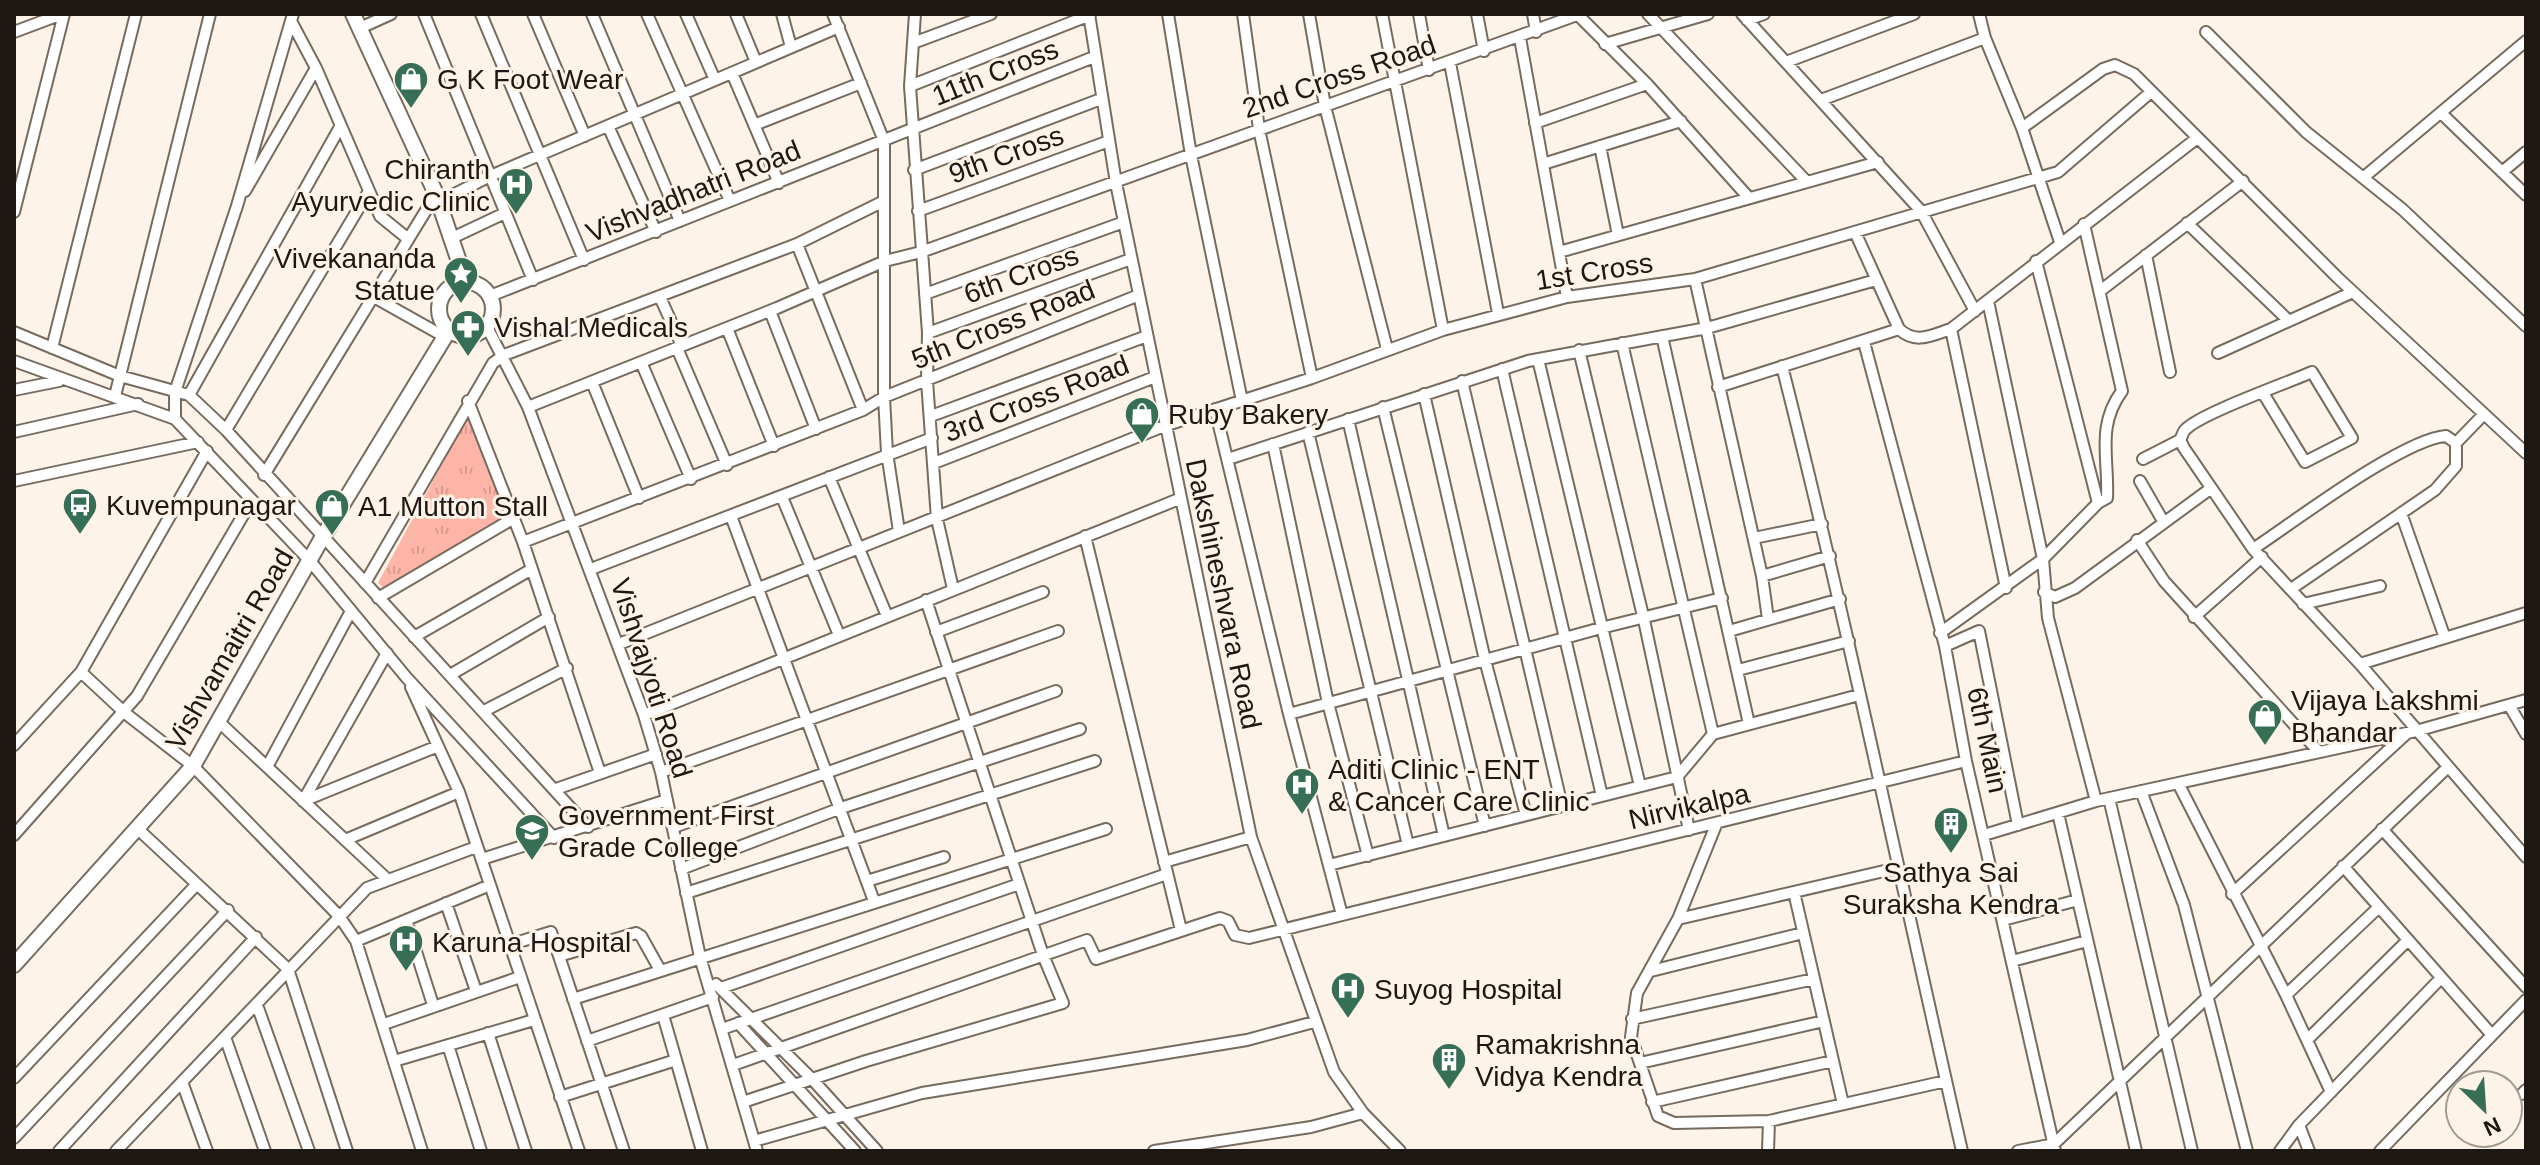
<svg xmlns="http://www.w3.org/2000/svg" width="2540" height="1165" font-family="Helvetica,sans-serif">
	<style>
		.park { fill: url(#park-tufts) }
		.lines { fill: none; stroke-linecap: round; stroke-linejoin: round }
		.minor-casing { stroke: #766b5e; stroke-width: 14 }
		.tertiary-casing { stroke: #766b5e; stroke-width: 18 }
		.minor { stroke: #fff; stroke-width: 10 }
		.tertiary { stroke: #fff; stroke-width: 14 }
		.labels { text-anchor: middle; stroke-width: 6; stroke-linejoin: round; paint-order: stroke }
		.street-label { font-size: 28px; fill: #1d1813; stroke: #fef3e8 }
		.poi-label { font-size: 28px; fill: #1d1813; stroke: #fef3e8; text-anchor: start }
	</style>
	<defs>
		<pattern id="park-tufts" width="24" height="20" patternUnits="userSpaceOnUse" patternTransform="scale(2)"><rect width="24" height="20" fill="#fcb5a6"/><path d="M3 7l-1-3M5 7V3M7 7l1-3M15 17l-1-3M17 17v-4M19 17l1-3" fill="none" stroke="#d89b8e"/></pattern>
	</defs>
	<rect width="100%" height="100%" fill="#fef3e8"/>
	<path class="park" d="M469,414L506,517L385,589L378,583Z"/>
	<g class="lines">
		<defs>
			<path id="minor" d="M424,14L533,280
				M481,14L584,260
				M533,14L585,136
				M592,14L680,221
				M647,14L730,201
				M686,14L715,80
				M736,14L756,62
				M782,14L791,47
				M833,14L884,141V397L887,453L899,531
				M915,14L910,86L928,333L927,381L937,519L953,589
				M1089,14L1116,183L1251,837L1334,1072L1363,1113L1400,1151
				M1168,14L1191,155L1242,401
				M1243,14L1259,129L1312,378
				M1309,14L1325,106L1387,349
				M1382,14L1443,330
				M1419,14L1429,70
				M1477,14L1484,51
				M1533,14L1536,32
				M1577,14L1647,84L1749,198
				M1648,14L1807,182
				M1742,14L1921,211L1975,311
				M1979,14L1985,38L2022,128L2060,242
				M1747,20L1764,14
				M291,21L316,68L380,216L407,238
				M360,28L391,14
				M14,32L62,14
				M2206,32L2306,132L2402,209L2526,326
				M1520,38L1567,297
				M913,43L991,14
				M1605,44L1708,14
				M1786,62L1914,14
				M1450,63L1498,313
				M732,73L779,183
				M910,86L1090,15
				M1821,100L1985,38
				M2441,113L2526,195
				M1535,123L1647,84
				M754,125L861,83
				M608,126L656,232
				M2022,128L2103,69L2115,65L2134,74L2338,278L2526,453
				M1600,146L1618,235
				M1543,164L1681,121
				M914,170L1101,99
				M2502,172L2526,152
				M2364,177L2526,41
				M245,191L316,68
				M439,202L488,177L839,27
				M918,211L1109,141
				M14,212L64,14
				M2187,223L2289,321
				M2084,224L2122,391C2096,426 2109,459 2107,498L2098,503
				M1855,232L1899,329C1916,345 1932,335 1951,329L2196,139
				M452,238L505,213
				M797,244L863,410
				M1559,252L1878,162
				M2146,255L2170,372
				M1695,279L1762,576L1768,619
				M2100,291L2243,181
				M925,294L1124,222
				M372,296L445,337
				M490,296L1094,57
				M660,297L682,346
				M1988,301L2043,559L2048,618L2096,801
				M770,311L816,429
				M487,327L528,407L644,715L661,772L700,957L757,1151
				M727,328L774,446
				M1951,329L2006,588
				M14,332L120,376L189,395L226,430L588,827
				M928,333L1131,259
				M1662,336L1749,724
				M1864,342L1945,646L1966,761L2055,1151
				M1622,343L1713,734
				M52,348L136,14
				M677,348L727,465
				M1579,350L1644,620L1689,830
				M2218,353L2353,292
				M1538,359L1640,786
				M14,361L175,419L310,561L406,677L554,838
				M641,362L691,479
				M1782,366C1848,626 1902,889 1962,1151
				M1502,369L1602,796
				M1462,381L1562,806
				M592,382L639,498
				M1718,387L1899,329
				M14,390L59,381
				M2263,393L2305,462L2352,438L2312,372C2287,383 2202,413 2186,429C2183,431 2182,437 2180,440L2184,448L2253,549L2360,664L2526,857
				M1424,394L1485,660L1526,815
				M189,395L340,127
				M115,396L210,14
				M468,401L523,542L600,773
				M528,407L777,308L885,261L921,252L1577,15
				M1383,407L1485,826
				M1215,409L1289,714L1342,915
				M931,416L1147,336
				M175,419V392L237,206L293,14
				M1348,419L1444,836
				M226,430L369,191
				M14,432L138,404
				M1308,432L1408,845
				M2456,443L2484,414
				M1273,444L1328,703L1368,856
				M1228,459L1528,361L1707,328L1876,280
				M2143,459L2180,440
				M934,463L1155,377
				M264,475L436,194
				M829,477L887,616
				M14,481L198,442
				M2140,481L2163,521
				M782,497L839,635
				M2401,513L2445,638
				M731,516L874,901
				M1085,536L1181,930
				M1754,538L1822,524
				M2137,540L2164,581L2319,752
				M523,542L863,410L884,397L1139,295
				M2253,549C2294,522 2403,439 2446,436L2456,443V466L2435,490L2291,589
				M591,569L932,438
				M1762,576L1830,556
				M365,583L493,363L504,355L797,244L882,202
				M2044,592L2055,597L2075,588L2210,489
				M378,598L514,518
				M2303,604L2380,586
				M2194,617L2262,557
				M1729,631L1840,599
				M936,632L1043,592
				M1940,633L2043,559L2098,503L2036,261
				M414,637L532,569
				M619,644L1164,426L1312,378L1443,330L1567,297L1695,279L2058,172L2151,92
				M1945,646L1979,631L2018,825
				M2360,664L2526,613
				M1738,670L1849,641
				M81,672L125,713L193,766L339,916L356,941L422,1151
				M450,675L549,617
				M411,687L459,792L579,1151
				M2509,705L2526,734
				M484,711L567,668
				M1289,714L1601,628L1722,598
				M644,715L1179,499
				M218,721L388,880
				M14,745L81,672L207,451
				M267,767L351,611
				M661,772L1058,631
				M2178,783L2286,995L2331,1092
				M556,789L656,754
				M2141,791L2184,905L2247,1151
				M2109,798L2192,1151
				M303,801L387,653
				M303,801L438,746
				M2058,813L2136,1151
				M1716,825L1678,919L1637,993L1631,1037L1658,1116L1674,1123L1769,1121L1946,1081
				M674,827L1056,691
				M2382,829L2526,987
				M139,830L288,969L347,1151
				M14,835L137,696L252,500
				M1984,835L2096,801L2416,731L2526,700
				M345,840L459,792
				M482,859L667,800
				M1164,862L1251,837
				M1329,865L1677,777L1713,734L1859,695
				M2343,866L2492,1035
				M681,869L841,808L1080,729
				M867,881L944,857
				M1794,892L1843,1104
				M686,893L1095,761
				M2232,894L2406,734
				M446,903L476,991
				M1678,919L1897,868
				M406,920L433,1005
				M2003,920L2078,900
				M356,941L490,885
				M509,945L551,932L624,1151
				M559,956L636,933L641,936L660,970
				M2012,961L2087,941
				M1651,971L1803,933
				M716,984L812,1079L877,1151
				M721,988L1019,884
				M2286,995L2379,907
				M573,999L1106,829
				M257,1005L309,1151
				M1632,1019L1814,979
				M738,1023L855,1151
				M384,1024L520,977
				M722,1029L1167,874
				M488,1033L526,1151
				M225,1037L265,1151
				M2307,1040L2408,940
				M587,1041L713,997
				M448,1045L481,1151
				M676,1060L702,1151
				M394,1061L534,1020
				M1640,1063L1824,1021
				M733,1065L1087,940L1096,959L1220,918L1228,921L1235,935L1249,938L1966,761
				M14,1078L197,884
				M182,1082L207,1151
				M2522,1094L2526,1090
				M560,1097L676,1060L663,1015
				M743,1102L866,1061L1063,1003L1043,955L926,600
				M1652,1102L1833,1061
				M2299,1125L2309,1151
				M14,1138L228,910
				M754,1141L922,1093L1247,1040L1314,1022
				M59,1151L256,937
				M116,1151L367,888L476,847
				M1154,1151L1311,1127L1363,1113
				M1768,1151L1769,1121
				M2018,1151L2054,1144L2447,768
				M2280,1151L2299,1125L2441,978
				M2380,1151L2526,1000"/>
			<path id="tertiary" d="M353,14L436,194L466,282
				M439 309a27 27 0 1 1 54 0a27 27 0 1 1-54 0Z
				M14,965L193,766L322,538L449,330"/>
		</defs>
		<use href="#minor" class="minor-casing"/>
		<use href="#tertiary" class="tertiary-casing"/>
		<use href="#minor" class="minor"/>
		<use href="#tertiary" class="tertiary"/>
	</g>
	<defs>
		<symbol id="shop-pin" viewBox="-11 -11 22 30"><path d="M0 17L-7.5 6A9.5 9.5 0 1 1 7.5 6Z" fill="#366e56" stroke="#fef3e8"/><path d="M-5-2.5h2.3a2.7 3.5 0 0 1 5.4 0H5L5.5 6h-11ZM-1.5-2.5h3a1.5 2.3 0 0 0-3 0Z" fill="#fff"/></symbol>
		<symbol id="hospital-pin" viewBox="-11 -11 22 30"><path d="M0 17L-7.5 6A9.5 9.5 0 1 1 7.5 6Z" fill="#366e56" stroke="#fef3e8"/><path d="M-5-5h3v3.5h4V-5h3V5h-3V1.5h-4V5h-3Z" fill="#fff"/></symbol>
		<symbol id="sight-pin" viewBox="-11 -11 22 30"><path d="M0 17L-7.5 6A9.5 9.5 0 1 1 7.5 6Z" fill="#366e56" stroke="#fef3e8"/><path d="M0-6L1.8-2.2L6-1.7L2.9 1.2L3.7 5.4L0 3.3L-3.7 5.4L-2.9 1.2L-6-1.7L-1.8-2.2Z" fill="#fff"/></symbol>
		<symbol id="pharmacy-pin" viewBox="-11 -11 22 30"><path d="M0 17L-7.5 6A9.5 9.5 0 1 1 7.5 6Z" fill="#366e56" stroke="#fef3e8"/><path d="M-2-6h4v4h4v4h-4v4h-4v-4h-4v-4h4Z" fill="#fff"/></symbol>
		<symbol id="bus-pin" viewBox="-11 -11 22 30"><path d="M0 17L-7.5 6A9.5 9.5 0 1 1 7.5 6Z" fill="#366e56" stroke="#fef3e8"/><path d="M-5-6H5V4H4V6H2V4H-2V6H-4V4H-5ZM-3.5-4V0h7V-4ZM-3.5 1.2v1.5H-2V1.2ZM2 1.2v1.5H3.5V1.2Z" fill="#fff"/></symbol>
		<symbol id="building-pin" viewBox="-11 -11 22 30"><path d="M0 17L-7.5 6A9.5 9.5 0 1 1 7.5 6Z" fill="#366e56" stroke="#fef3e8"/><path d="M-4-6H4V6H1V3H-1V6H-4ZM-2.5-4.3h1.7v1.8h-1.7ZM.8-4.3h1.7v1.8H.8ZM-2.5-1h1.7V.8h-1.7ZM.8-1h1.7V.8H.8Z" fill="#fff"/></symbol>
		<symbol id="university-pin" viewBox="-11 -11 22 30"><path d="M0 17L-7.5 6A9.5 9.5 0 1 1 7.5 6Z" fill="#366e56" stroke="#fef3e8"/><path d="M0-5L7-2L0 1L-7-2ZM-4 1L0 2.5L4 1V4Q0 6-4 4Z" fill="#fff"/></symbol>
	</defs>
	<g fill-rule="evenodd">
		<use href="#shop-pin" x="391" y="59" width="40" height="54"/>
		<use href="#hospital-pin" x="496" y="165" width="40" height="54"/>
		<use href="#sight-pin" x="441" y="254" width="40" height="54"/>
		<use href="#pharmacy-pin" x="448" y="307" width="40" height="54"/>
		<use href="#shop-pin" x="1122" y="394" width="40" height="54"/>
		<use href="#bus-pin" x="60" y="485" width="40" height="54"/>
		<use href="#shop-pin" x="312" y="486" width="40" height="54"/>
		<use href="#shop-pin" x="2245" y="696" width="40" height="54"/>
		<use href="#hospital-pin" x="1282" y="765" width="40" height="54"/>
		<use href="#building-pin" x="1931" y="804" width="40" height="54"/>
		<use href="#university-pin" x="512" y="811" width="40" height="54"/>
		<use href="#hospital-pin" x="386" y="922" width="40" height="54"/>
		<use href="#hospital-pin" x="1328" y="969" width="40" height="54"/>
		<use href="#building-pin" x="1429" y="1040" width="40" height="54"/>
	</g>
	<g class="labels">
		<g class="street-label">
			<text transform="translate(995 72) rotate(-22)" y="10">11th Cross</text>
			<text transform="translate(1339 76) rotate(-19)" y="10">2nd Cross Road</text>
			<text transform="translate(1006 154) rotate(-20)" y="10">9th Cross</text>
			<text transform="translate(693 191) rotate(-22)" y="10">Vishvadhatri Road</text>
			<text transform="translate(1594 271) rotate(-9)" y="10">1st Cross</text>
			<text transform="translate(1021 274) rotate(-20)" y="10">6th Cross</text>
			<text transform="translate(1003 324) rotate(-22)" y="10">5th Cross Road</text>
			<text transform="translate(1036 398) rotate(-21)" y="10">3rd Cross Road</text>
			<text transform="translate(1224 594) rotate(78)" y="10">Dakshineshvara Road</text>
			<text transform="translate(229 649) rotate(-60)" y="10">Vishvamaitri Road</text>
			<text transform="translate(652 678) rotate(72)" y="10">Vishvajyoti Road</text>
			<text transform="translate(1988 740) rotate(78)" y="10">6th Main</text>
			<text transform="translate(1689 806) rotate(-13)" y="10">Nirvikalpa</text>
		</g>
		<g class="poi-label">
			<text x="437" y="89">G K Foot Wear</text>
			<text x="490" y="179" text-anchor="end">Chiranth<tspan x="490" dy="32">Ayurvedic Clinic</tspan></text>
			<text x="435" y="268" text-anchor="end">Vivekananda<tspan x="435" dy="32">Statue</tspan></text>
			<text x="494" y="337">Vishal Medicals</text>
			<text x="1168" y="424">Ruby Bakery</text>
			<text x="106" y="515">Kuvempunagar</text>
			<text x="358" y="516">A1 Mutton Stall</text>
			<text x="2291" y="710">Vijaya Lakshmi<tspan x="2291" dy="32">Bhandar</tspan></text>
			<text x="1328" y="779">Aditi Clinic - ENT<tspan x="1328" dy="32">&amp; Cancer Care Clinic</tspan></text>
			<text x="558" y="825">Government First<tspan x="558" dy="32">Grade College</tspan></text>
			<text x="1951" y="882" text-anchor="middle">Sathya Sai<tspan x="1951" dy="32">Suraksha Kendra</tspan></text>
			<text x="432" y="952">Karuna Hospital</text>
			<text x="1374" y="999">Suyog Hospital</text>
			<text x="1475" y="1054">Ramakrishna<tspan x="1475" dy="32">Vidya Kendra</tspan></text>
		</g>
	</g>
	<rect width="2540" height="1165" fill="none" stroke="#1d1813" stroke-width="32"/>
	<g transform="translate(2484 1109) rotate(155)"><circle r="38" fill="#fef3e8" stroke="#a49b93" stroke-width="2"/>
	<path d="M0-6L14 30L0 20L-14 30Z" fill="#366e56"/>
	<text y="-12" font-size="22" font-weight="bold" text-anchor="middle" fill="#1d1813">N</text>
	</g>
</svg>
